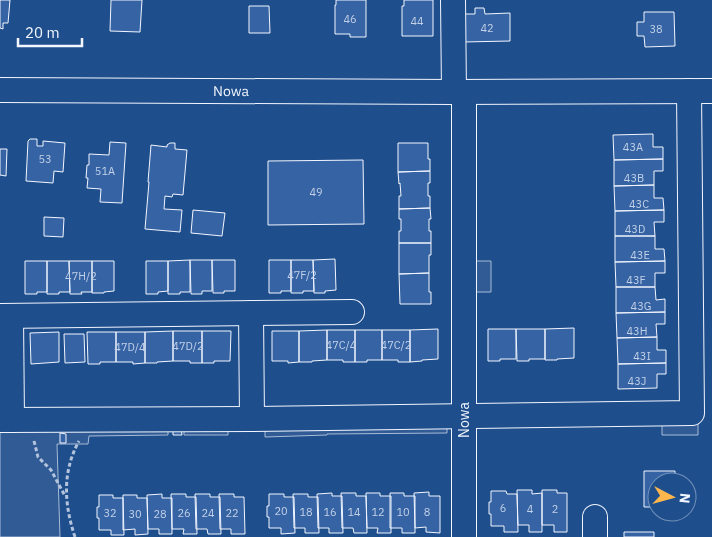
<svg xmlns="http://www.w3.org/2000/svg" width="712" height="537" font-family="'IBM Plex Sans',sans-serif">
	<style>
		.built { fill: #305b95; stroke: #a8bbd7 }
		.building { fill: #3563a3; stroke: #f2f6ff }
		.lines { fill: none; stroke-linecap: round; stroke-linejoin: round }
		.minor-casing { stroke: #f2f6ff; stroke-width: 26 }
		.path { stroke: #b3c4dc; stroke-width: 3; stroke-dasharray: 4 2.5; stroke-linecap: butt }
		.minor { stroke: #1f4e8c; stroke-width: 24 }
		.labels { text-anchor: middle; stroke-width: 4; stroke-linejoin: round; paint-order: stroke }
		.number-label { font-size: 11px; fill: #c3d1e8 }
		.street-label { font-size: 14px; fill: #f2f6ff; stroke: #1f4e8c }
	</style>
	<rect width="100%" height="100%" fill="#1f4e8c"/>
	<path class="built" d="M476,261H491V292H476Z
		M662,423H698V435H662Z
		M447,425V433L327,434V435L265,437V426Z
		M168,427V435L89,436L88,444H57L60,537H0V428Z
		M184,427H228V435H184Z"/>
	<path class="building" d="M0,0H10L8,23H3V29L0,28Z
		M111,0H142L140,32L110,31Z
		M336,0H366V37H350V34H335V5H336Z
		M404,0H433V36H402V6H404Z
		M249,6H269L270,33H249Z
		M475,8H484L485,14L510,13V41L463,42V14H475Z
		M644,12H674L675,46L645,47L644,36H637V22H644Z
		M653,134V147H663V159L614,160L613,135Z
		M30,139H37V146H43V141L65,143L63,172L54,171L53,183L26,181L28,141Z
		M110,142L126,143L122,203L100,202L101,189L87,188L88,178H86L87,165H89V154L109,155Z
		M170,143H175V149L187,150L183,195L173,194L172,197L165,196L164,209L182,210L180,232L145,229L149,182H148L151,145L167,147V145Z
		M398,143H428V159H430V171L398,172Z
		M0,149H7L6,176L0,175Z
		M663,159V171H654V185L614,186V160Z
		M363,160L364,224L268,225V161Z
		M430,171V183H428V196H430V208L399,209V196H401L400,183L399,184L398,172Z
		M654,185V198H663L664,210L615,211L614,186Z
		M430,208L431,219H429V231H431V243H399V231H401V219H399V209Z
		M193,210L225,213L222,236L191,233Z
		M664,210V222H654L655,236H615V211Z
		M44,217L64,218L63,237L44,236Z
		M615,236H655V249H664L665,261L615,262Z
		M399,243H431V255H429V273L399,274Z
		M335,259L336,290L325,291V293H314L313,260Z
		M190,260H212V291H202V294H191Z
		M190,260V292H180V294H168V261Z
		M212,260H235V291H224V293H213Z
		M269,260H291V291H281V293H269Z
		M291,260H313L314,291H303V293H291Z
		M25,261H47V292H37V294H25Z
		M47,261H69L70,292H59V294H47Z
		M69,261H92V292H81L82,294H70Z
		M92,261H114V291L104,292V293H92Z
		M146,261H168V291L158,292V294H146Z
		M665,261V273H655V287H616L615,262Z
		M429,273V292H431V304H400L399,274Z
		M616,287H655L656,300L665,299V312L616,313Z
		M665,312V324H656L657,337L617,338L616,313Z
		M574,328V358L557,359V360H545V329Z
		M438,329V359L422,360V361L410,362V330Z
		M488,329H516V359H500V361H488Z
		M516,329H545V359H529V361H517Z
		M327,330H355V362H343V360H327Z
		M327,330V360L312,361V362H299V331Z
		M355,330H382V360H367V362H355Z
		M382,330H410V362H398V360H382Z
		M173,331H202V363H190V361H173Z
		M173,331V361L157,362V363H145V332Z
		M202,331H231L230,361H214V363H202Z
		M272,331H299V362L288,363V361H272Z
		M59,332V362L31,364L30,333Z
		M87,332H116V362H100V364H88Z
		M116,332H145V363L133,364V362H116Z
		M64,334H84L85,362L65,363Z
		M657,337V350H666V363L618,364L617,338Z
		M666,363V374H657V388L618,389V364Z
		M181,427L182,435H173V428Z
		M60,433L66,434V443H60Z
		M644,471H675V482H657V507H644Z
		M517,490H532V494L542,493V532H529V525H518Z
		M542,490H557V493H567V532H554V525H542Z
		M491,491H506L507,494H517L518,532H504V526H491V514H489V502H491Z
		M429,492V496H440V533L426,532V527L415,528L414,493Z
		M332,493V496H342L343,533H329V528H318L317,494Z
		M341,493H356V496H366L367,533H354L353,528H342Z
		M366,493H380V496H391V533H377L378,528H367Z
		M390,493H404V496H415V533H402V528H390Z
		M162,494V498H172V534H159V529H148L147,495Z
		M171,494H186V497H196L197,534H183L184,529H172Z
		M195,494H210V497H220L221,534H208L207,529H196Z
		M219,494H234V497H244L245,534H231V529H220Z
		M269,494H284V497H294L295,533L281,534V528H269V517H267V506H269Z
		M293,494H308V497H318L319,533H305V528H294Z
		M99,495H113V498H123L124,535H111V530H99V518H97V507H99Z
		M123,495H137V498H147L148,534L135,535V529L123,530Z
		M624,532H654V537H624Z"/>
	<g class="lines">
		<defs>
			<g id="minor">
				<path d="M453,0L454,92"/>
				<path id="s1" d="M0,90L454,92L712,91"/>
				<path d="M464,92V537"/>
				<path d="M251,313L252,419"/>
				<path d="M0,316L352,312"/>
				<path d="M11,316L12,420"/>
				<path d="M0,420L252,419L692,413L689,91"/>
				<path d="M595,537V517"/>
			</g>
		</defs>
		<use href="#minor" class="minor-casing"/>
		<path class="path" d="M34,441L38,457L51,470L65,496
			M75,537C64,504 62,472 79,441"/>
		<use href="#minor" class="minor"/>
	</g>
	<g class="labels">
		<g class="number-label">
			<text x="350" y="23">46</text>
			<text x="417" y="25">44</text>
			<text x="487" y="32">42</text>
			<text x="656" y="33">38</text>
			<text x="633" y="151">43A</text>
			<text x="45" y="163">53</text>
			<text x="105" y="175">51A</text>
			<text x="634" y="182">43B</text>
			<text x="316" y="196">49</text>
			<text x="639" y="208">43C</text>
			<text x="635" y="233">43D</text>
			<text x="640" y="259">43E</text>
			<text x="302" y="279">47F/2</text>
			<text x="81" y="280">47H/2</text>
			<text x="636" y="284">43F</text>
			<text x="641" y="310">43G</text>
			<text x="637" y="335">43H</text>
			<text x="341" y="349">47C/4</text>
			<text x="396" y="349">47C/2</text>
			<text x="188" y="350">47D/2</text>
			<text x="130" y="351">47D/4</text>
			<text x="642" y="360">43I</text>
			<text x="637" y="385">43J</text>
			<text x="503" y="512">6</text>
			<text x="530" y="513">4</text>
			<text x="555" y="513">2</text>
			<text x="281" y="515">20</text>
			<text x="306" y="516">18</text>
			<text x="330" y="516">16</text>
			<text x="354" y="516">14</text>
			<text x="378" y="516">12</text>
			<text x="403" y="516">10</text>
			<text x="427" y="516">8</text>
			<text x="110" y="517">32</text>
			<text x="184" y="517">26</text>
			<text x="208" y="517">24</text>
			<text x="232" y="517">22</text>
			<text x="135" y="518">30</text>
			<text x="160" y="518">28</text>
		</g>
		<g class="street-label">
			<text dy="5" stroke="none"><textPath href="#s1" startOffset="231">Nowa</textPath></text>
			<text transform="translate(464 420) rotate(-90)" y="5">Nowa</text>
		</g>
	</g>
	<g transform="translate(672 497) rotate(96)"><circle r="24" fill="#1f4e8c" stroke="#7391ba"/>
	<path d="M0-4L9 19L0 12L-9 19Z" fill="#ffb74d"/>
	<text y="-8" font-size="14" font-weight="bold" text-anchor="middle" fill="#f2f6ff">N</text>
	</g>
	<path d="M18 38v8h64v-8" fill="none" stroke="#f2f6ff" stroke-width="2.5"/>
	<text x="25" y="38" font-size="15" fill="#f2f6ff" stroke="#1f4e8c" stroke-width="4" paint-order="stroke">20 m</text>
</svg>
